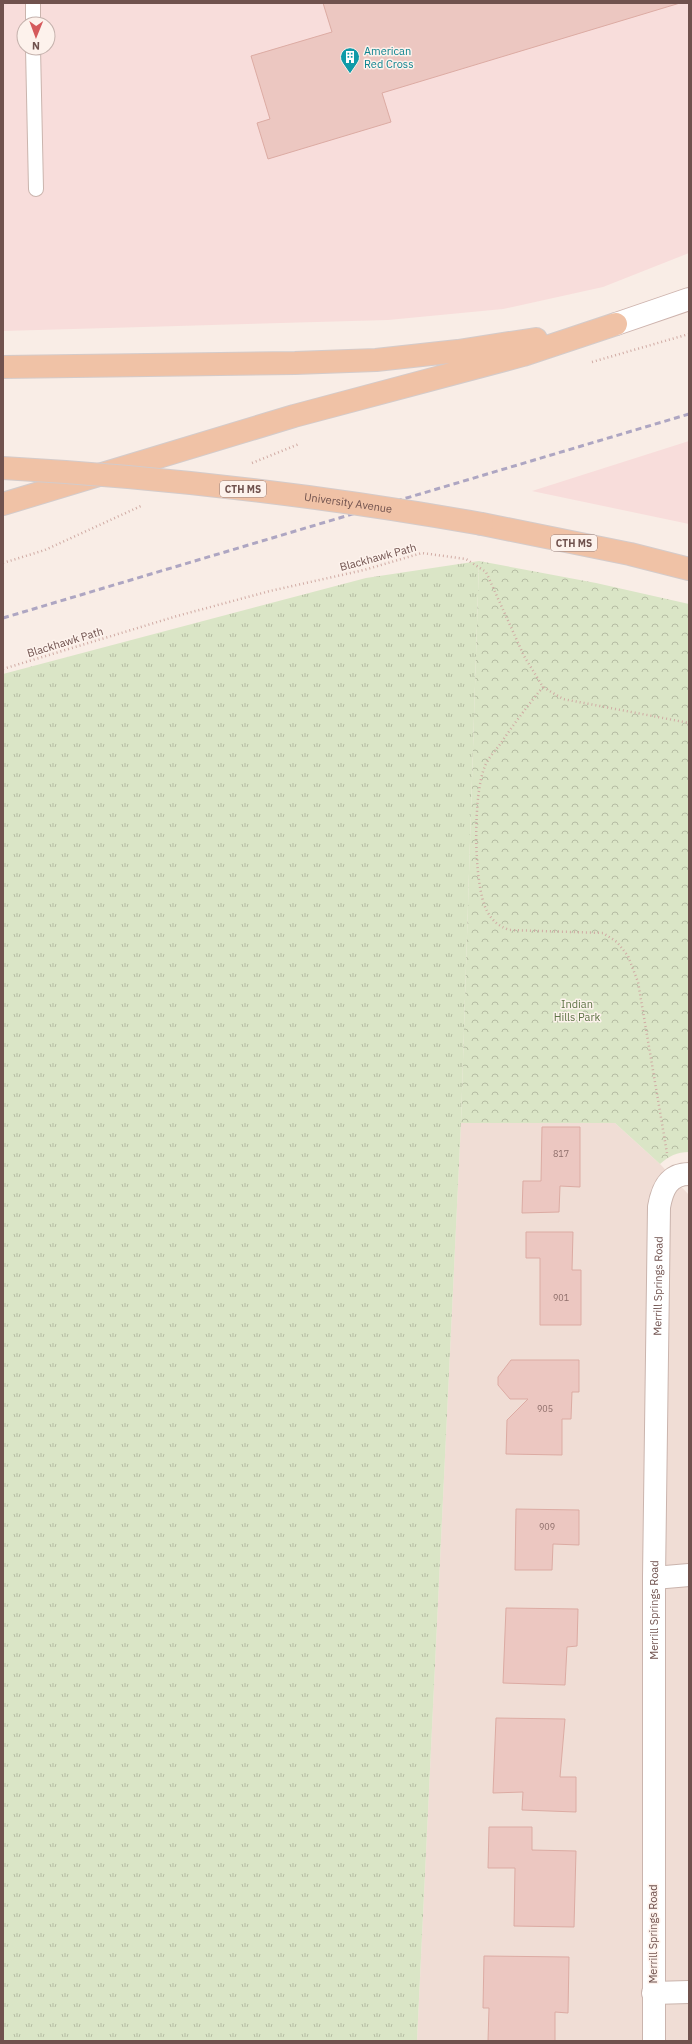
<svg xmlns="http://www.w3.org/2000/svg" width="692" height="2044" font-family="'IBM Plex Sans',sans-serif">
	<style>
		.residential { fill: #f0ddd5 }
		.commercial { fill: #f8dddb; fill-rule: evenodd }
		.grass { fill: url(#grass-tufts) }
		.park { fill: url(#park-crowns) }
		.building { fill: #ecc7c1; stroke: #dcaba3 }
		.lines { fill: none; stroke-linecap: round; stroke-linejoin: round }
		.service-casing { stroke: #cab4ad; stroke-width: 16 }
		.minor-casing { stroke: #cab4ad; stroke-width: 24 }
		.secondary-casing { stroke: #ceb4ae; stroke-width: 24 }
		.primary-casing { stroke: #d4cbca; stroke-width: 24 }
		.path { stroke: #d0aba4; stroke-width: 2.5; stroke-dasharray: 1 3; stroke-linecap: butt }
		.service { stroke: #fff; stroke-width: 14 }
		.minor { stroke: #fff; stroke-width: 22 }
		.secondary { stroke: #fff; stroke-width: 22 }
		.primary { stroke: #f0c2a6; stroke-width: 22 }
		.rail { stroke: #aea6c2; stroke-width: 3; stroke-dasharray: 6 4; stroke-linecap: butt }
		.primary-bridge-casing { stroke: #d4cbca; stroke-width: 24; stroke-linecap: butt }
		.primary-bridge { stroke: #f0c2a6; stroke-width: 22 }
		.labels { text-anchor: middle; stroke-width: 3; stroke-linejoin: round; paint-order: stroke }
		.number-label { font-size: 9px; fill: #8f6f6b }
		.shield { fill: #fdf2ec; stroke: #9a827d; stroke-width: 1 }
		.shield-label { font-size: 10px; font-weight: bold; fill: #70524e }
		.culture-label { font-size: 11px; fill: #0d838f; stroke: #fdf2ec; text-anchor: start }
		.street-label { font-size: 11px; fill: #70524e; stroke: #fdf2ec }
		.park-label { font-size: 11px; fill: #5f7447; stroke: #fdf2ec }
	</style>
	<defs>
		<pattern id="grass-tufts" width="24" height="20" patternUnits="userSpaceOnUse"><rect width="24" height="20" fill="#dae5c6"/><path d="M3 7l-1-3M5 7V3M7 7l1-3M15 17l-1-3M17 17v-4M19 17l1-3" fill="none" stroke="#b5bca3"/></pattern>
		<pattern id="park-crowns" width="20" height="18" patternUnits="userSpaceOnUse"><rect width="20" height="18" fill="#dae5c6"/><path d="M2 6a3 3 0 1 1 6 0M12 15a3 3 0 1 1 6 0" fill="none" stroke="#b5bca3"/></pattern>
	</defs>
	<rect width="100%" height="100%" fill="#f9ede6"/>
	<path class="residential" d="M461,1123H615L660,1164L689,1195V2041H417Z"/>
	<path class="commercial" d="M3,3H689V253L603,287L503,309L388,320L3,331ZM24,24H48V48H24Z
		M689,441V524L532,491Z"/>
	<path class="grass" d="M479,561L461,1123L417,2041H3V674L366,578Z"/>
	<path class="park" d="M479,561L596,583L689,604V1152C677,1152 669,1156 660,1164L615,1123H461Z"/>
	<path class="building" d="M323,3H680L382,93L391,122L268,159L257,123L270,119L251,56L332,32Z
		M542,1127H580V1187L560,1186L559,1212L522,1213L523,1181H541Z
		M526,1232H573L572,1270H581V1325H540V1258H526Z
		M511,1360H579V1392H572L571,1419H562V1455L506,1454L507,1420L528,1399H510L498,1385V1377Z
		M516,1509L579,1510V1545L553,1544L552,1570H515Z
		M506,1608L578,1609L577,1646L567,1647L565,1685L503,1683Z
		M496,1718L565,1719L560,1777H576V1812L522,1810L523,1792L493,1793Z
		M489,1827H532V1850L576,1851L574,1927L514,1926L515,1868H488Z
		M484,1956L569,1957L568,2013L555,2012V2041H488L489,2008H483Z"/>
	<g class="lines">
		<defs>
			<path id="service" d="M33,24V3
				M33,48L36,189"/>
			<g id="minor">
				<path d="M654,1578L689,1575"/>
				<path d="M653,1993L689,1992"/>
				<path id="s1" d="M654,2041V1578L659,1207C662,1190 668,1174 689,1174"/>
			</g>
			<path id="secondary" d="M616,324L689,299"/>
			<path id="primary" d="M3,367L295,363L376,360L458,351L536,339
				M3,504L294,416L523,355L616,324
				M482,524L630,554L689,569"/>
		</defs>
		<use href="#service" class="service-casing"/>
		<use href="#minor" class="minor-casing"/>
		<use href="#secondary" class="secondary-casing"/>
		<use href="#primary" class="primary-casing"/>
		<path class="path" d="M592,362L689,334
			M252,463L299,444
			M3,563L45,550L141,506
			M3,669L177,616L270,591L364,570L422,553L466,559L486,572L524,656L543,687L563,699L689,723
			M543,687C528,705 514,724 501,743C496,750 488,758 485,766C473,793 473,885 487,911C492,921 499,926 509,930L603,933L617,942L628,956L638,982L667,1153"/>
		<use href="#service" class="service"/>
		<use href="#minor" class="minor"/>
		<use href="#secondary" class="secondary"/>
		<use href="#primary" class="primary"/>
		<path class="rail" d="M3,618L689,414"/>
		<defs>
			<g id="primary-bridge">
				<path id="s2" d="M3,468C164,477 324,496 482,524"/>
			</g>
		</defs>
		<use href="#primary-bridge" class="primary-bridge-casing"/>
		<use href="#primary-bridge" class="primary-bridge"/>
	</g>
	<defs>
		<symbol id="building-pin" viewBox="-11 -11 22 30"><path d="M0 17L-7.5 6A9.5 9.5 0 1 1 7.5 6Z" fill="#0f9aa8" stroke="#fdf2ec"/><path d="M-4-6H4V6H1V3H-1V6H-4ZM-2.5-4.3h1.7v1.8h-1.7ZM.8-4.3h1.7v1.8H.8ZM-2.5-1h1.7V.8h-1.7ZM.8-1h1.7V.8H.8Z" fill="#fff"/></symbol>
	</defs>
	<g fill-rule="evenodd">
		<use href="#building-pin" x="339" y="46" width="22" height="30"/>
	</g>
	<g class="labels">
		<g class="number-label">
			<text x="561" y="1157">817</text>
			<text x="561" y="1301">901</text>
			<text x="545" y="1412">905</text>
			<text x="547" y="1530">909</text>
		</g>
		<g class="shield">
			<rect x="220" y="481" width="46" height="16" rx="3"/>
			<rect x="551" y="535" width="46" height="16" rx="3"/>
		</g>
		<g class="shield-label">
			<text x="243" y="493">CTH MS</text>
			<text x="574" y="547">CTH MS</text>
		</g>
		<g class="culture-label">
			<text x="364" y="55">American<tspan x="364" dy="13">Red Cross</tspan></text>
		</g>
		<g class="street-label">
			<text dy="4" stroke="none"><textPath href="#s2" startOffset="347">University Avenue</textPath></text>
			<text transform="translate(378 557) rotate(-15)" y="4">Blackhawk Path</text>
			<text transform="translate(65 642) rotate(-17)" y="4">Blackhawk Path</text>
			<text dy="4" stroke="none"><textPath href="#s1" startOffset="755">Merrill Springs Road</textPath></text>
			<text dy="4" stroke="none"><textPath href="#s1" startOffset="431">Merrill Springs Road</textPath></text>
			<text transform="translate(653 1934) rotate(-90)" y="4">Merrill Springs Road</text>
		</g>
		<g class="park-label">
			<text x="577" y="1008">Indian<tspan x="577" dy="13">Hills Park</tspan></text>
		</g>
	</g>
	<rect width="692" height="2044" fill="none" stroke="#70524e" stroke-width="8"/>
	<g transform="translate(36 36) rotate(181)"><circle r="19" fill="#fdf2ec" stroke="#c5b2ad"/>
	<path d="M0-3L7 15L0 10L-7 15Z" fill="#d55a5c"/>
	<text y="-6" font-size="11" font-weight="bold" text-anchor="middle" fill="#70524e">N</text>
	</g>
</svg>
